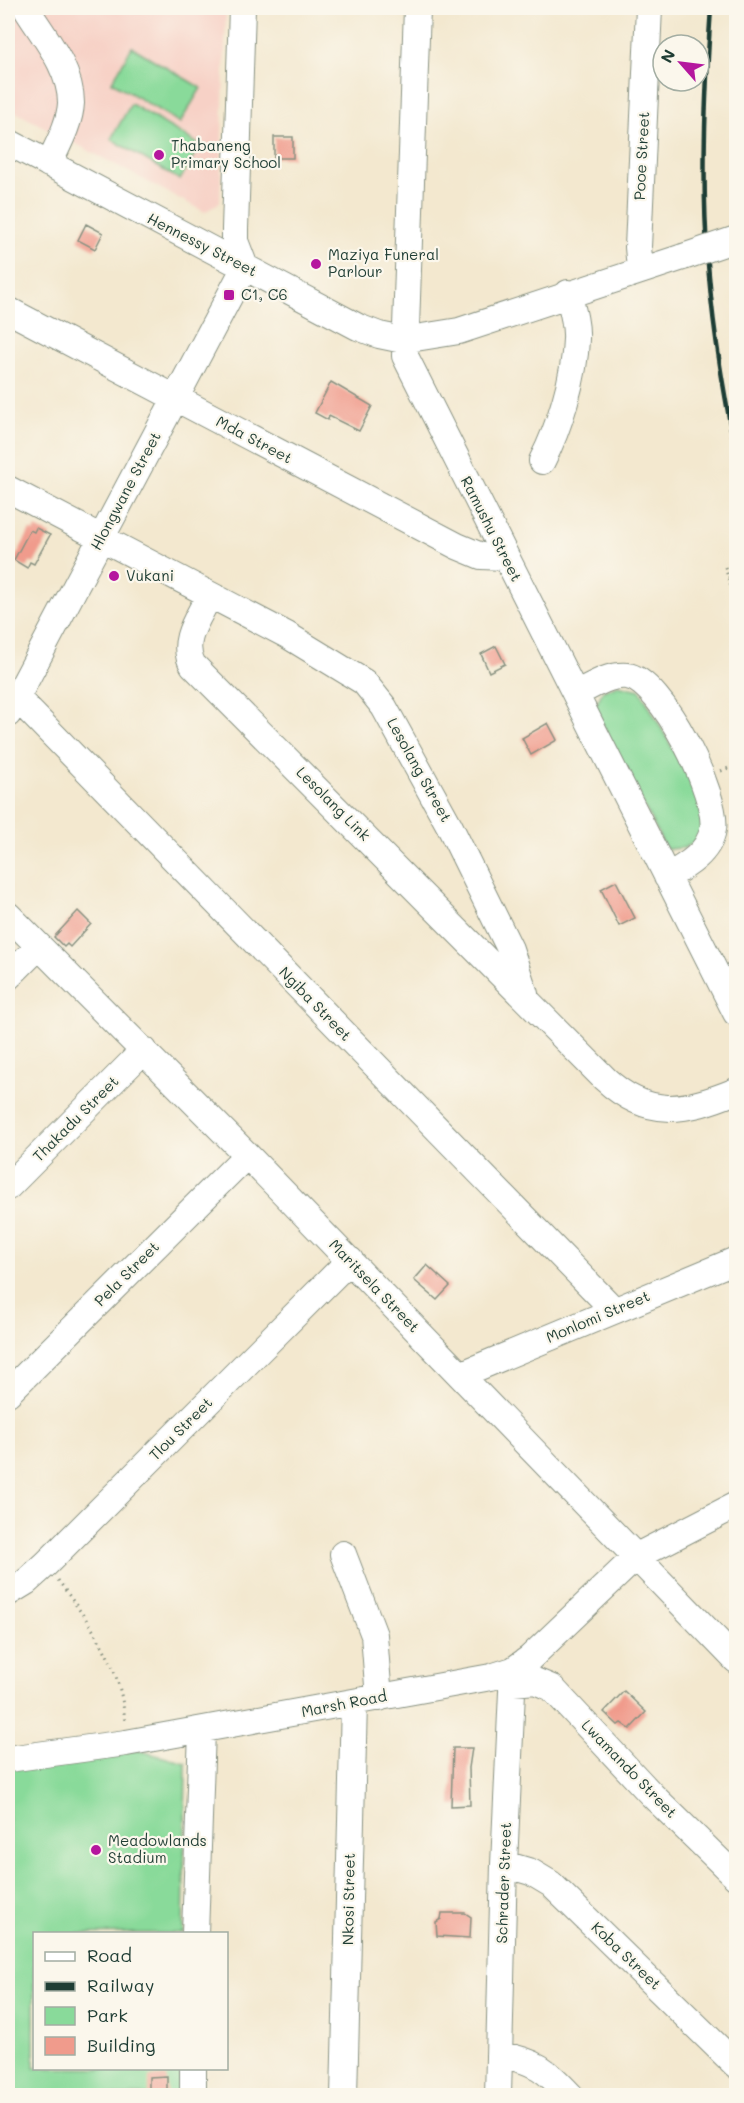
<svg xmlns="http://www.w3.org/2000/svg" width="744" height="2103" font-family="Mali,sans-serif">
	<style>
		.built { fill: #f7d1c6 }
		.green { fill: #89da9a; stroke: #548c67; stroke-width: 1.5 }
		.building { fill: #f09b8c }
		.lines { fill: none; stroke-linecap: round; stroke-linejoin: round }
		.minor-casing { stroke: #899282; stroke-width: 28 }
		.path { stroke: #899282; stroke-width: 3; stroke-dasharray: 1.5 4.5; stroke-linecap: butt }
		.minor { stroke: #fff; stroke-width: 26 }
		.rail { stroke: #1f3d34; stroke-width: 4.5 }
		.minor-bridge-casing { stroke: #899282; stroke-width: 28; stroke-linecap: butt }
		.minor-bridge { stroke: #fff; stroke-width: 26 }
		.poi-dot { fill: #b5179e; stroke: #fbf7ec; stroke-width: 2 }
		.labels { text-anchor: middle; stroke-width: 4.5; stroke-linejoin: round; paint-order: stroke }
		.poi-label { font-size: 15px; fill: #1f3d34; stroke: #fbf7ec; text-anchor: start }
		.street-label { font-size: 15px; fill: #1f3d34; stroke: #fbf7ec }
	</style>
	<rect width="100%" height="100%" fill="#fbf7ec"/>
	<filter id="ink" filterUnits="userSpaceOnUse"><feTurbulence type="fractalNoise" baseFrequency=".0167" numOctaves="2"/><feDisplacementMap in="SourceGraphic" scale="12" xChannelSelector="R" yChannelSelector="G"/><feConvolveMatrix kernelMatrix="1 2 1 2 8 2 1 2 1" color-interpolation-filters="sRGB"/></filter>
	<filter id="wash" filterUnits="userSpaceOnUse"><feTurbulence type="fractalNoise" baseFrequency=".008" numOctaves="4" result="noise"/><feDisplacementMap in="SourceGraphic" scale="24" xChannelSelector="R" yChannelSelector="G"/><feGaussianBlur stdDeviation="1.35" result="paint"/><feColorMatrix in="noise" values="0 0 0 0 0 0 0 0 0 0 0 0 0 0 0 0 0 1.4 0 .05"/><feComposite in="paint" operator="in"/></filter>
	<g filter="url(#wash)">
		<rect width="100%" height="100%" fill="#f3e8cf"/>
		<path class="built" d="M8,8H226L220,202L205,212L8,108Z"/>
		<path class="green" d="M132,47L201,88L180,123L112,82Z
			M131,104L200,145L180,180L111,139Z
			M618,685L640,690L708,812L705,837L684,848L666,849L594,708L603,691Z
			M133,1749L186,1763L183,1933L34,1934V2068L181,2069V2095H8V1767Z"/>
		<g id="blocks">
			<path class="building" d="M274,137H293V158H274Z
				M86,224L103,233L95,249L78,240Z
				M331,382L372,406L359,431L329,416L328,420L315,413Z
				M36,528L50,535L34,564L30,562L27,568L14,560L30,530L34,532Z
				M496,646L505,664L489,672L481,654Z
				M548,723L557,740L531,755L522,738Z
				M616,881L635,918L619,926L601,889Z
				M78,911L91,924L70,947L67,944L64,947L54,937Z
				M427,1265L450,1286L437,1300L414,1280Z
				M624,1691L646,1712L630,1729L621,1723L618,1725L604,1712Z
				M453,1748H472L469,1768L470,1805L451,1806Z
				M442,1913H465L471,1917L470,1938L437,1936L436,1922L441,1919Z
				M167,2076V2096H149V2077Z"/>
		</g>
	</g>
	<g filter="url(#ink)">
		<use href="#blocks" fill-opacity="0" stroke="#899282" stroke-width="1.5"/>
		<g class="lines">
			<defs>
				<path id="minor" d="M26,8C43,36 71,68 71,103C70,124 57,146 49,164
					M242,8L235,229V241L245,267
					M417,8L405,356L736,1013
					M8,142L358,327L379,335L403,340L459,331L683,257
					M640,269L638,247L649,8
					M8,310L457,546L481,556L504,557
					M542,461C559,428 575,377 576,339C577,324 572,308 568,293
					M8,489L287,635L364,682L384,707L449,825L510,949L525,994
					M209,596C199,617 179,642 193,665L605,1079C648,1119 685,1112 736,1091
					M576,694C591,686 610,674 627,676C662,680 719,797 713,829C709,853 686,866 667,877
					M16,697L614,1310
					M8,714L245,267
					M8,915L247,1155L736,1660
					M8,977L39,946
					M8,1187L144,1050
					M460,1375L736,1260
					M8,1393L247,1155
					M343,1554L374,1635L379,1698
					M8,1593L26,1582L46,1564L350,1260
					M513,1683L535,1681L552,1688L652,1795L736,1877
					M8,1759L126,1743L491,1677L513,1670L530,1658L637,1556L736,1505
					M504,1864L531,1872L551,1884L736,2065
					M195,1934L202,1730
					M499,2055C536,2060 546,2070 571,2096
					M193,2096V2068
					M344,2096L354,1703
					M498,2096L504,1864L513,1670"/>
			</defs>
			<use href="#minor" class="minor-casing"/>
			<path class="path" d="M725,567L736,604
				M728,578L736,576
				M721,771L736,765
				M58,1580C92,1628 121,1662 125,1723"/>
			<use href="#minor" class="minor"/>
			<path class="rail" d="M711,8C705,96 701,187 709,276C714,337 725,397 736,456"/>
			<defs>
				<path id="minor-bridge" d="M683,257L736,239"/>
			</defs>
			<use href="#minor-bridge" class="minor-bridge-casing"/>
			<use href="#minor-bridge" class="minor-bridge"/>
		</g>
	</g>
	<g class="poi-dot">
		<circle cx="159" cy="155" r="6"/>
		<circle cx="316" cy="264" r="6"/>
		<rect x="223" y="289" width="12" height="12" rx="3"/>
		<circle cx="114" cy="576" r="6"/>
		<circle cx="96" cy="1850" r="6"/>
	</g>
	<g class="labels">
		<g class="poi-label">
			<text x="171" y="151">Thabaneng<tspan x="171" dy="17">Primary School</tspan></text>
			<text x="328" y="260">Maziya Funeral<tspan x="328" dy="17">Parlour</tspan></text>
			<text x="241" y="300">C1, C6</text>
			<text x="126" y="581">Vukani</text>
			<text x="108" y="1846">Meadowlands<tspan x="108" dy="17">Stadium</tspan></text>
		</g>
		<g class="street-label">
			<text transform="translate(642 156) rotate(-87)" y="5">Pooe Street</text>
			<text transform="translate(202 245) rotate(27)" y="5">Hennessy Street</text>
			<text transform="translate(254 440) rotate(28)" y="5">Mda Street</text>
			<text transform="translate(126 491) rotate(-62)" y="5">Hlongwane Street</text>
			<text transform="translate(491 529) rotate(63)" y="5">Ramushu Street</text>
			<text transform="translate(419 770) rotate(61)" y="5">Lesolang Street</text>
			<text transform="translate(333 804) rotate(45)" y="5">Lesolang Link</text>
			<text transform="translate(315 1004) rotate(46)" y="5">Ngiba Street</text>
			<text transform="translate(76 1119) rotate(-45)" y="5">Thakadu Street</text>
			<text transform="translate(127 1274) rotate(-45)" y="5">Pela Street</text>
			<text transform="translate(374 1286) rotate(46)" y="5">Maritsela Street</text>
			<text transform="translate(598 1317) rotate(-23)" y="5">Monlomi Street</text>
			<text transform="translate(181 1429) rotate(-45)" y="5">Tlou Street</text>
			<text transform="translate(344 1704) rotate(-11)" y="5">Marsh Road</text>
			<text transform="translate(629 1769) rotate(46)" y="5">Lwamando Street</text>
			<text transform="translate(504 1883) rotate(-88)" y="5">Schrader Street</text>
			<text transform="translate(349 1899) rotate(-89)" y="5">Nkosi Street</text>
			<text transform="translate(626 1956) rotate(44)" y="5">Koba Street</text>
		</g>
	</g>
	<rect width="744" height="2103" fill="none" stroke="#fbf7ec" stroke-width="30"/>
	<rect x="33" y="1932" width="195" height="138" fill="#fbf7ec" stroke="#a3ada2" stroke-width="1.5"/>
	<rect x="45" y="1952" width="30" height="9" fill="#ffffff" stroke="#a3ada2" stroke-width="1.5"/>
	<text x="87" y="1962" font-size="18" fill="#1f3d34">Road</text>
	<rect x="45" y="1982" width="30" height="9" fill="#1f3d34" stroke="#a3ada2" stroke-width="1.5"/>
	<text x="87" y="1992" font-size="18" fill="#1f3d34">Railway</text>
	<rect x="45" y="2007" width="30" height="18" fill="#89da9a" stroke="#a3ada2" stroke-width="1.5"/>
	<text x="87" y="2022" font-size="18" fill="#1f3d34">Park</text>
	<rect x="45" y="2037" width="30" height="18" fill="#f09b8c" stroke="#a3ada2" stroke-width="1.5"/>
	<text x="87" y="2052" font-size="18" fill="#1f3d34">Building</text>
	<g transform="translate(681 63) rotate(298)"><circle r="28" fill="#fbf7ec" stroke="#a3ada2" stroke-width="1.5"/>
	<path d="M0-4.5L10 22L0 15L-10 22Z" fill="#b5179e"/>
	<text y="-9" font-size="16" font-weight="bold" text-anchor="middle" fill="#1f3d34">N</text>
	</g>
</svg>
